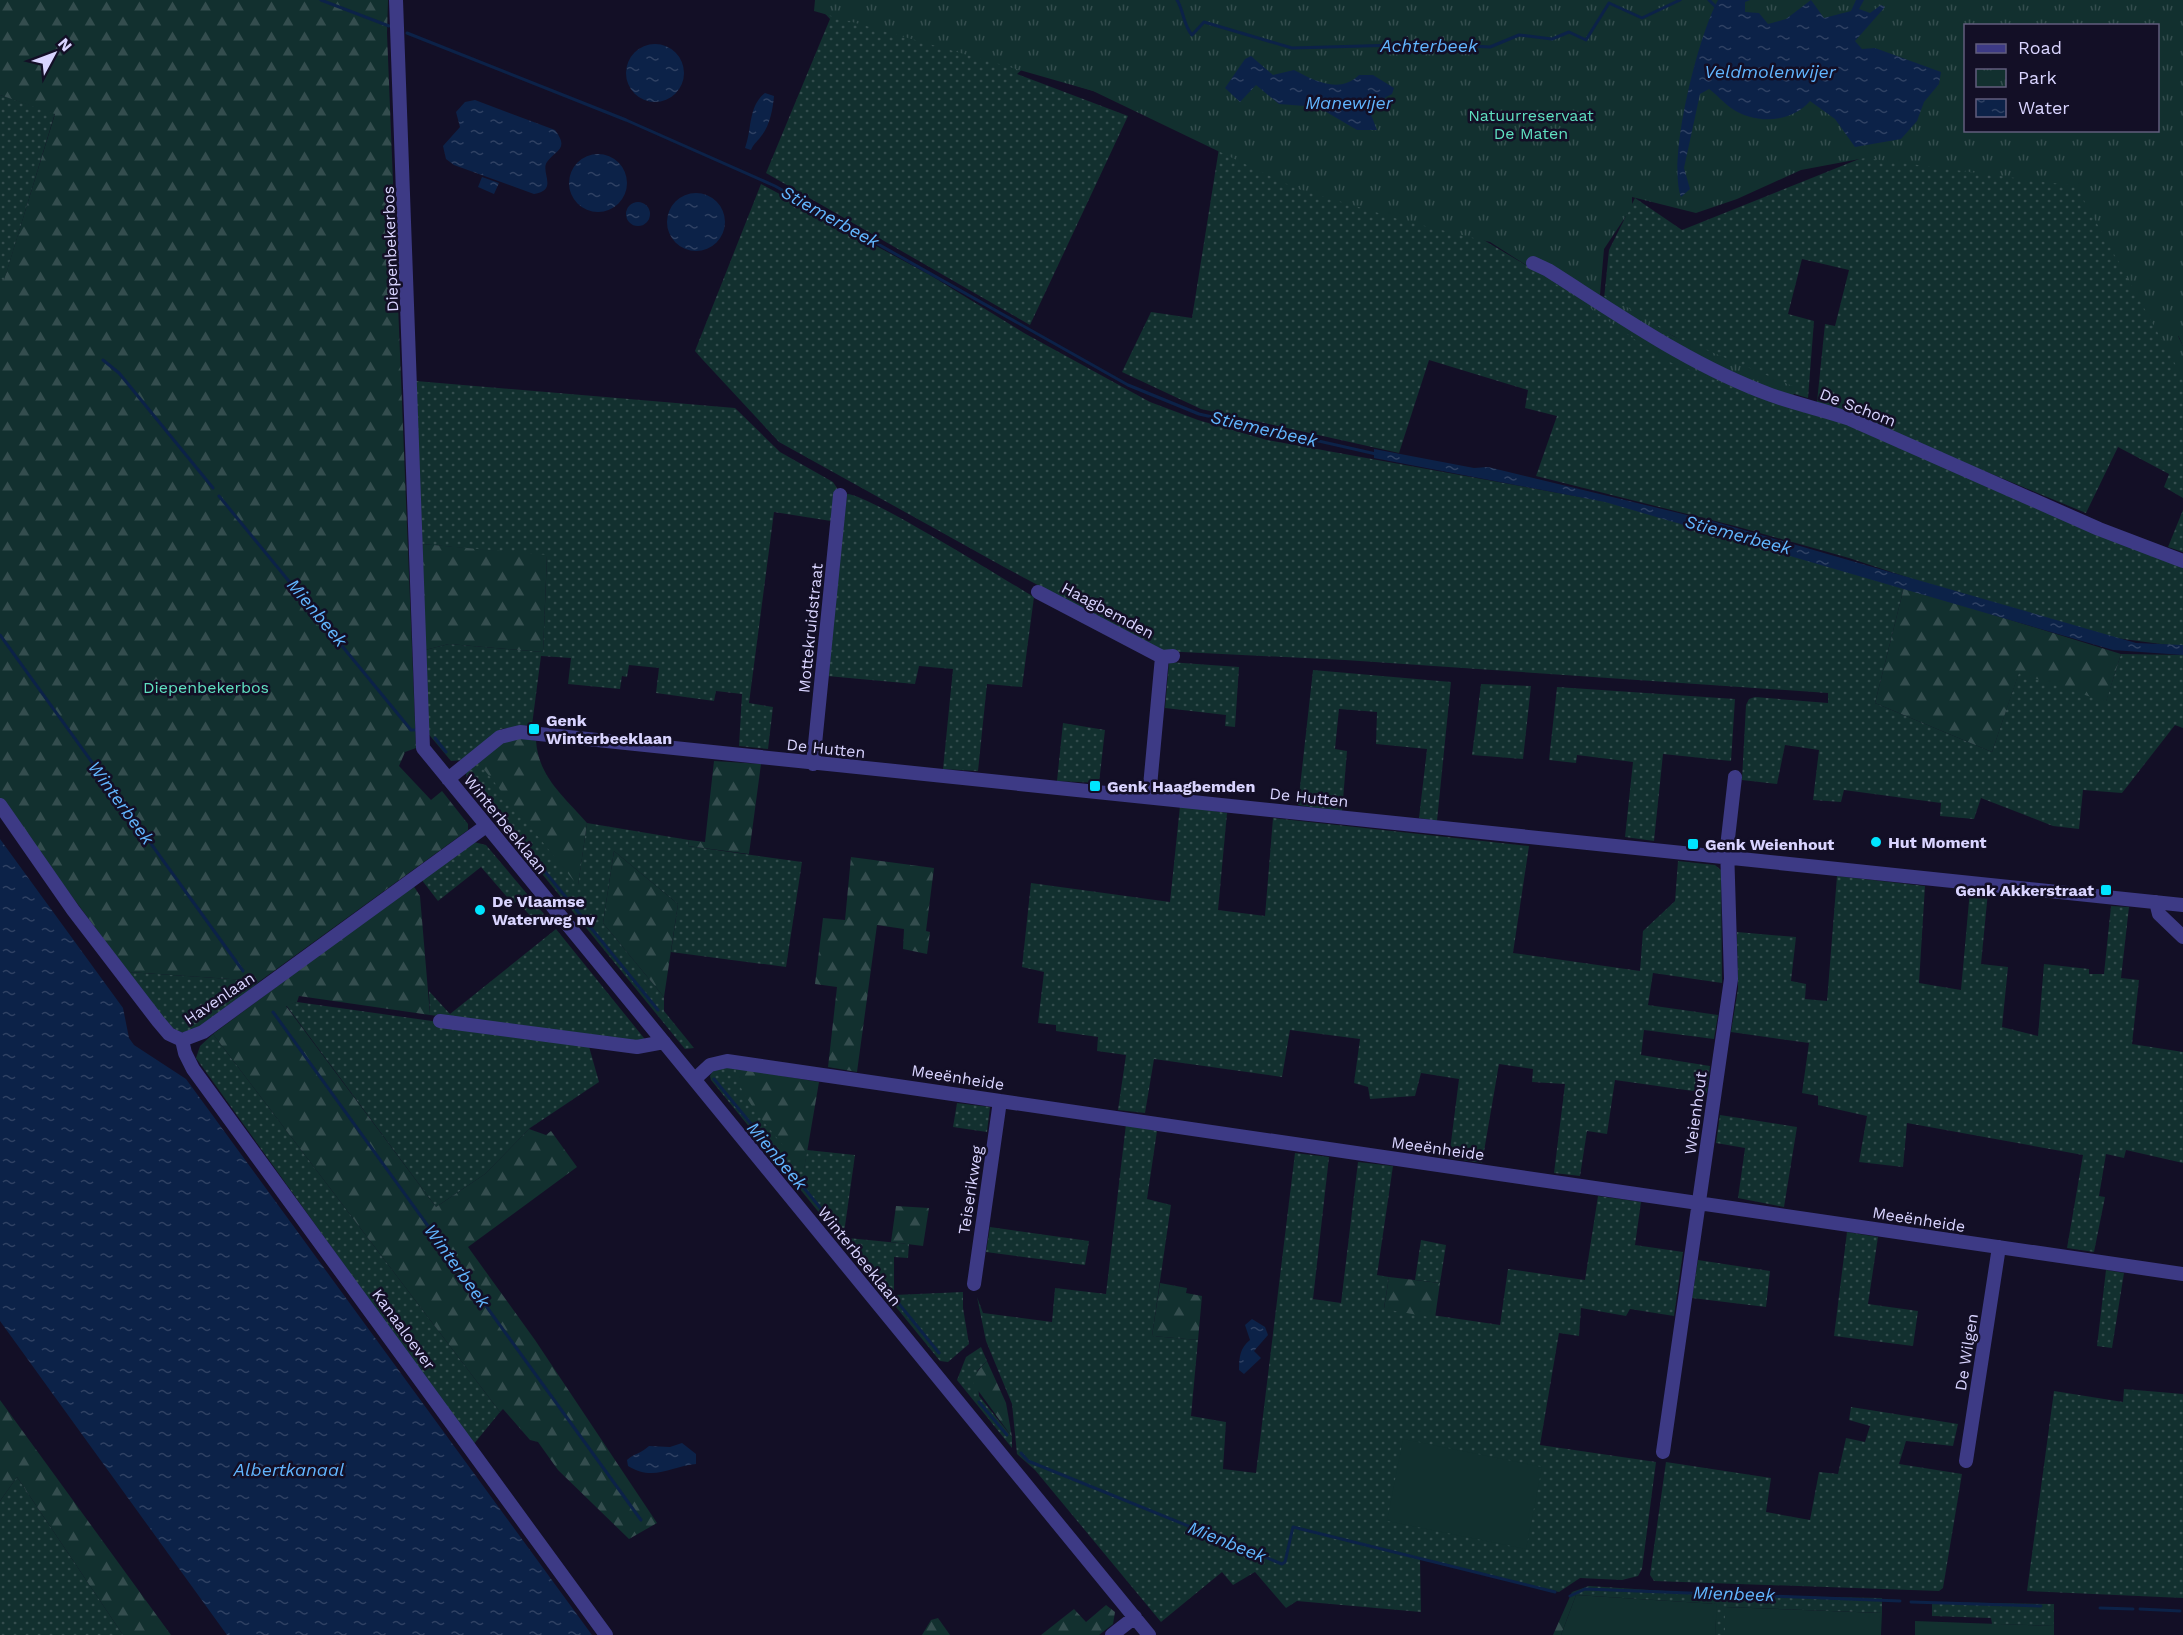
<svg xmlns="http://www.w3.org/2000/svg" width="2183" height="1635" font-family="'Work Sans',sans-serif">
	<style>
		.grass { fill: url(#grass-dots) }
		.forest { fill: url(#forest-firs) }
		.park { fill: url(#park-tufts); fill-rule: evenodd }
		.pitch { fill: #12302f }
		.water { fill: url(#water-ripples) }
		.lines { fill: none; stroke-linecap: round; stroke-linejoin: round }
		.stream { stroke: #0c2248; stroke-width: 3 }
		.minor { stroke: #3d3a85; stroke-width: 14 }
		.poi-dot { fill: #00e5ff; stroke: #130f26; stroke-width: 2 }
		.labels { text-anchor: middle; stroke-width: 5; stroke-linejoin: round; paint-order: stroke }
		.park-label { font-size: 16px; fill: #5fe0c0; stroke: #130f26 }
		.street-label { font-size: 16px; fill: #d9d4ff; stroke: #130f26 }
		.poi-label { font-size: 16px; font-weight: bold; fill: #d9d4ff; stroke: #130f26; text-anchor: start }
		.water-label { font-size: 18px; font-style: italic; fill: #62b6ff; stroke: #130f26 }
	</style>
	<defs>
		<pattern id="grass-dots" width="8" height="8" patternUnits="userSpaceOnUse" patternTransform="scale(1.5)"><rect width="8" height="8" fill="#12302f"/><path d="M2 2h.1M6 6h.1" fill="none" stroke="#344d4e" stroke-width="1.8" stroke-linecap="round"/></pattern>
		<pattern id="forest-firs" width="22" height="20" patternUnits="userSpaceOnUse" patternTransform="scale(1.5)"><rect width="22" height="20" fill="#12302f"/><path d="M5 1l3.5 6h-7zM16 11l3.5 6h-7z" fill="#344d4e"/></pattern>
		<pattern id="park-tufts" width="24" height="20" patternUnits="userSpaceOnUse" patternTransform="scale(1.5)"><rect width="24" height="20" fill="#12302f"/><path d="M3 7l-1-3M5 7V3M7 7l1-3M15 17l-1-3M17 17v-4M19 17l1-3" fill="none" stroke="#344d4e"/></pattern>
		<pattern id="water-ripples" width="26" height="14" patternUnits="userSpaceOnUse" patternTransform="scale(1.5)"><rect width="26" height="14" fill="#0c2248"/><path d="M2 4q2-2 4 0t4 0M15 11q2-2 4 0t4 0" fill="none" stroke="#2f4163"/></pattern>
	</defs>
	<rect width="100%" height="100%" fill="#130f26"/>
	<path class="grass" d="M816,0H1156L1225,88L1240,102L1281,114L1301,123L1377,130L1395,139L1414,133L1434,146L1471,131L1447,168L1367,156L1372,177L1074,85L1029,63L1017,74L1128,116L1030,325L766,173L830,19L817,5Z
		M0,95L55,113L4,281L0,279Z
		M2183,111V346L2178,335L2183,377V498L2164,487L2169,474L2118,447L2086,513L1817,402L1825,324L1835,326L1849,270L1802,259L1788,314L1814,321L1808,398L1765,385L1604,299L1609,250L1635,198L1682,230L1864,157L1966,130H2158Z
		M1220,142L1462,227L1596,307L1850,425L2183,565V647L2101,636L1991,605L1849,558L1735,526L1536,476L1557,416L1525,408L1528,390L1429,360L1399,453L1201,409L1122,372L1151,312L1192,318Z
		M761,184L930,275L1024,333L1150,402L1198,420L1267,440L1608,502L1904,587L1875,703L1992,752L2019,672L2106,701L2121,654L2183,655V728L2175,725L2122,793L2083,790L2079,829L2053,826L1981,798L1974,819L1940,816L1941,803L1844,790L1841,802L1813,800L1819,750L1785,745L1777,784L1742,780L1746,705L1749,699L1755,697L1828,703V693L1345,660L1162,651L1004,567L779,442L702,359L695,351Z
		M416,381L735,408L780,452L833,482L837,488L831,521L774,512L749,703L773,707L768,749L739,746L742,694L716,691L714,701L656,693L659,668L629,665L627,677L622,676L620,689L568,684L571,658L541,656L532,725L501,729L464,760L451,761L426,731L425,650L449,644L543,652L547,556L422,544Z
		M847,494C866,493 1007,581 1034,597L1022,687L987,684L978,771L943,769L953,669L919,666L915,684L827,676Z
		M2183,510V552L2168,547Z
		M1169,662L1239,667L1235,727L1225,726L1226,715L1165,708Z
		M1313,670L1451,682L1437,821L1419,818L1427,749L1376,744L1377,712L1339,709L1335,749L1347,751L1342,812L1298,805Z
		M1481,684L1531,686L1523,759L1472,755Z
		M1557,687L1735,699L1731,761L1663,754L1654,841L1625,837L1633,762L1577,755L1576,763L1549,760Z
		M1063,723L1105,730L1099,783L1057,781Z
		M478,761L578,885L587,823L689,840L688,846L802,862L786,967L671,952L678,904L614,851L603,923L664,997V1011L694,1048L685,1049L467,782L466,773Z
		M1180,806L1227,813L1218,910L1265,916L1273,818L1529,846L1513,953L1640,971L1643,931L1675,901L1678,861L1715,865L1721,870L1722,983L1653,973L1648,1005L1718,1015L1714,1039L1644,1030L1641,1055L1710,1066L1707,1093L1615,1080L1607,1134L1587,1131L1580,1176L1554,1173L1565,1084L1532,1082L1533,1069L1499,1064L1482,1163L1449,1158L1459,1079L1421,1073L1415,1096L1370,1099L1368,1087L1354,1083L1360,1039L1290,1030L1282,1077L1154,1059L1145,1113L1118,1110L1126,1055L1097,1051L1098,1037L1056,1031V1025L1038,1023L1044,972L1022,967L1031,883L1170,902Z
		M474,842L486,845L544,914L535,921L517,901L513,904L481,867L438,901L421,879Z
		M1837,876L1925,886L1919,983L1961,990L1970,890L1988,892L1981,964L2008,967L2002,1027L2038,1036L2044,964L2089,969V974H2104L2111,906L2129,907L2121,978L2139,980L2132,1044L2183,1052V1163L2126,1150L2124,1158L2106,1154L2099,1196L2105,1197L2094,1252L2067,1248L2083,1155L1907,1123L1903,1167L1859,1162L1867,1116L1818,1105V1096L1802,1093L1809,1043L1731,1032L1738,989L1737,932L1796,937L1791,981L1806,984L1805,999L1827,1001Z
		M556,929L648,1043L430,1015L429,991L450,1014Z
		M128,972L260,981C245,993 202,1030 186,1032C179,1033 174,1029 169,1025Z
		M297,1002L588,1043L599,1082L530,1128L485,1174L436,1207L286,1005Z
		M213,1034L500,1412L473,1445L196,1058L200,1046Z
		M715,1067L736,1068L804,1169L807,1150L855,1155L844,1233L848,1238L909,1244L908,1258L894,1257V1295L963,1292V1308L969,1344L948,1362L940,1361L711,1080L710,1076Z
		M957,1103L990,1107L987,1132L953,1127Z
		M1720,1115L1797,1127L1784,1207L1738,1198L1745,1148L1716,1143Z
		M1126,1124L1157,1131L1147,1199L1171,1205L1152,1336L1198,1340L1191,1416L1226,1422L1223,1469L1256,1473L1295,1153L1329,1157L1313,1299L1341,1303L1358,1162L1393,1166L1377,1275L1389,1277L1384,1308L1500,1325L1508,1269L1585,1280L1598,1196L1641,1202L1635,1245L1683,1252L1674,1316L1630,1309L1626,1316L1581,1308L1579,1336L1559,1333L1540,1445L1656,1462L1642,1569L1638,1576L1622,1580L1580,1578L1559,1592L1420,1558L1421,1612L1297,1601L1286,1608L1255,1572L1233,1585L1222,1572L1161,1622L1035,1470L1017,1454L1012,1404L986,1341L977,1297L983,1313L1052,1322L1055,1288L1106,1294Z
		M990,1227L1089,1241L1085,1265L986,1252Z
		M1847,1232L1878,1237L1868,1304L1918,1311L1913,1346L1834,1336Z
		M1421,1240L1446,1245L1440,1283L1415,1280Z
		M1698,1260L1770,1271L1766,1307L1692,1298Z
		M2106,1270L2124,1273L2112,1348L2097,1346Z
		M981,1347L987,1361L977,1371L979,1396L1012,1437V1448L957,1380L966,1357Z
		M2124,1389L2183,1394V1598L2027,1591L2054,1391L2123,1402Z
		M1851,1407L1958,1424L1953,1446L1906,1441L1899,1464L1962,1474L1943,1588L1939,1591L1654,1581L1650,1575L1666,1462L1771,1478L1766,1512L1810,1520L1819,1472L1838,1474L1846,1438L1865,1442L1870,1426L1849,1420Z
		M17,1477L123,1635H0V1501Z
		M1589,1586L1726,1595L1882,1598V1613L1725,1607V1635H1715L1716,1604L1576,1595L1572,1592Z
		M1932,1602L2054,1604V1626L1992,1624L1991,1618L1932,1616Z"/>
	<path class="forest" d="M0,0H388L387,33L416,748L405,752L399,766L431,800L442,791L468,824V830L260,981L128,972L0,799V279L4,280L55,114L0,95Z
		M422,544L547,555L543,652L449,644L425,650Z
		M1904,587L2121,654L2106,702L2019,673L1992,752L1875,703Z
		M519,737L536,741C539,778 564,796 587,823L578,886L478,762L500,743Z
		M714,761L761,764L749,854L688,846L689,840L705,842Z
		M614,851L678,904L664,997L603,923Z
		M851,857L934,868L926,931L930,932L927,954L903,949L904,929L877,925L857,1072L828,1067L837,987L815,984L823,918L845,920Z
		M413,885L420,896L430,1015L299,996L297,1002L286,1006L436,1207L485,1174L529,1129L546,1135L551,1131L577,1167L468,1247L535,1340L657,1523L629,1539L558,1470L538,1442L530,1440L503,1409L500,1412L213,1034Z
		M736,1068L819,1082L804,1170C788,1149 732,1092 736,1068Z
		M896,1206L929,1208L923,1246L891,1242Z
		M1389,1277L1440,1283L1435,1318L1384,1309Z
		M1160,1283L1187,1288L1186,1293L1202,1296L1198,1340L1152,1336Z
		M987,1361L1006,1403L1012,1437L974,1385L972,1377Z
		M0,1400L171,1635H123L17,1477L0,1501Z
		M1572,1592L1576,1595L1561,1635H1553Z
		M1106,1605L1115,1612L1113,1624L1099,1635H1041L1074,1609L1086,1622Z
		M938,1618L950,1635H922L931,1620Z"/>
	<path class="park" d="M815,0H2183V334L2178,336L2183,346V378L2076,186L1865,158L1801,170L1737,199L1696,213L1632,197V207L1604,249L1600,295L1625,306L1673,336L1795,387L1791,410L1662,359L1571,294L1490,242L1405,221L1295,188L1093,91L814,11ZM1966,26H2158V130H1966Z"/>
	<path class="pitch" d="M1403,1439L1542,1467L1526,1549L1387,1521Z
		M1576,1595L1717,1604L1715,1635H1561Z
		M1725,1607L1882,1613L1881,1635H1725Z
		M1915,1621L2054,1626V1635H1915Z"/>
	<path class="water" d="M1718,0H1750L1745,2V12L1759,13L1768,24L1786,19L1811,0L1824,18L1851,11L1856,0H1864L1859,9L1870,13L1881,5L1885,7L1855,41L1862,49L1875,48L1941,72L1939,84L1924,102L1917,121L1901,139L1855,147L1835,119L1810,101C1791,123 1756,125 1731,108C1724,103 1717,95 1709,89L1700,94L1684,168L1690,189L1681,197C1667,159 1698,36 1718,0Z
		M626 73a29 29 0 1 1 58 0a29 29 0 1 1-58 0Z
		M1251,56L1273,75L1294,70C1315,81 1339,94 1359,75H1373L1394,88L1392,94L1368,107L1377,130H1357L1318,107L1279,104L1256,85L1240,102L1225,88L1245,59Z
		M765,93L774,96C773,108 770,125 762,135C758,141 754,143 751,150L745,148C752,130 748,106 765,93Z
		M475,100L555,130C570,150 555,150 547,162C540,172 559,190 534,194L454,165L446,159L443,146L460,127L456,112L465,102Z
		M569 183a29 29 0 1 1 58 0a29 29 0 1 1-58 0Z
		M482,177L499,183L494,194L478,187Z
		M667 222a29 29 0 1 1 58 0a29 29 0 1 1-58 0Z
		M626 214a12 12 0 1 1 24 0a12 12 0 1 1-24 0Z
		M1374,449L1474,468L1488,467L1716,522L2136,643L2183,645V655L2113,650L1605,502L1374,458Z
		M0,839L123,1008L129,1038L134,1045L186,1079L592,1635H227L0,1321Z
		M1252,1319L1265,1327L1268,1335L1254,1351L1261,1358L1244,1374L1239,1370C1239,1357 1240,1348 1250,1340L1245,1325Z
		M682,1443L696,1454V1464C671,1466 654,1482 628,1466L627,1460C633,1454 642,1453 649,1446L670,1447Z"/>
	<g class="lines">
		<path class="stream" d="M321,0L389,26
			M1177,0C1184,11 1183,25 1192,35L1204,22L1292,48L1433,44L1490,47L1519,35L1552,39L1569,32L1586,40L1609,3L1642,18L1680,0
			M1709,0L1715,6
			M407,33L626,120L775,186L1128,385L1199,414L1376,454
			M103,360L119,373L213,488
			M219,496L411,730H415
			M0,635L243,971
			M435,738L446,752
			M475,786L658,1010
			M273,1012L641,1520
			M714,1079L841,1233
			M846,1239L939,1353
			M979,1402L1007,1435
			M1021,1453L1028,1461L1282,1564L1285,1562L1293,1527L1555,1592
			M1570,1596L1585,1589L1900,1601
			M1911,1602L2041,1606
			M2100,1608L2133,1609
			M2140,1609L2180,1611"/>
		<path class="minor" d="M396,0L423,748L1149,1635
			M1533,263L1548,270C1619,315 1691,366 1771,395C1796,404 1824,410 1850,419L2099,529L2183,561
			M1038,592L1162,657L1173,656
			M813,764L840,495
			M448,779L500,737L520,732L2183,905
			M1149,797L1162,657
			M0,805L73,910L158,1021L169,1034L182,1040L203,1032L486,826
			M2156,902L2159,914L2183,937
			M440,1021L637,1047L664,1042
			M182,1040L185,1053L193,1069L606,1635
			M695,1079L710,1065L727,1061L2183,1274
			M974,1284L1000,1101
			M1663,1452L1731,979L1727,847L1735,777
			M1966,1461L1999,1247
			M1112,1635L1135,1617"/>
	</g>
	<g class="poi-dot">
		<rect x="528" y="723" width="12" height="12" rx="3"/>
		<rect x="1089" y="780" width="12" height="12" rx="3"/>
		<circle cx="1876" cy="842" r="6"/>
		<rect x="1687" y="838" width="12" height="12" rx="3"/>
		<rect x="2100" y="884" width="12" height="12" rx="3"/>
		<circle cx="480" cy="910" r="6"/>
	</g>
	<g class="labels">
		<g class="park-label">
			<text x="1531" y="121">Natuurreservaat<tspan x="1531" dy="18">De Maten</tspan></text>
			<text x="206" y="693">Diepenbekerbos</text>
		</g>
		<g class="street-label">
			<text transform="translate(390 249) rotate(-92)" y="6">Diepenbekerbos</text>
			<text transform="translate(1858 407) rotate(21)" y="6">De Schom</text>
			<text transform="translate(1108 610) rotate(28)" y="6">Haagbemden</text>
			<text transform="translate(810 628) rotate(-84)" y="6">Mottekruidstraat</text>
			<text transform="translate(826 748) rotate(6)" y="6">De Hutten</text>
			<text transform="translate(1309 797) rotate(6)" y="6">De Hutten</text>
			<text transform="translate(506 824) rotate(51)" y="6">Winterbeeklaan</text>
			<text transform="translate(219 998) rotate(-34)" y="6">Havenlaan</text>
			<text transform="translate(958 1077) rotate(9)" y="6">Meeënheide</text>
			<text transform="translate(1695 1113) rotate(-82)" y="6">Weienhout</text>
			<text transform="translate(1438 1148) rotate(8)" y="6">Meeënheide</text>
			<text transform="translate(970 1190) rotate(-81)" y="6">Teiserikweg</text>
			<text transform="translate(1919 1219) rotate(9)" y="6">Meeënheide</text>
			<text transform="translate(860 1256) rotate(51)" y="6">Winterbeeklaan</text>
			<text transform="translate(404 1329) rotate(54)" y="6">Kanaaloever</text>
			<text transform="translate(1966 1352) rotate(-81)" y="6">De Wilgen</text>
		</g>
		<g class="poi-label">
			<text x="546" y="726">Genk<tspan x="546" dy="18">Winterbeeklaan</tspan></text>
			<text x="1107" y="792">Genk Haagbemden</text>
			<text x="1888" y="848">Hut Moment</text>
			<text x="1705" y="850">Genk Weienhout</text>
			<text x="2094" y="896" text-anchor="end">Genk Akkerstraat</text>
			<text x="492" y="907">De Vlaamse<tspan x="492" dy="18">Waterweg nv</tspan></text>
		</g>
		<g class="water-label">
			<text x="1429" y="52">Achterbeek</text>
			<text x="1770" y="78">Veldmolenwijer</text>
			<text x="1349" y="109">Manewijer</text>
			<text transform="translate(830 217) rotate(29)" y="6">Stiemerbeek</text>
			<text transform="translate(1264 429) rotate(13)" y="6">Stiemerbeek</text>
			<text transform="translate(1738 535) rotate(15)" y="6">Stiemerbeek</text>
			<text transform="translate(317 613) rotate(50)" y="6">Mienbeek</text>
			<text transform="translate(121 803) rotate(54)" y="6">Winterbeek</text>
			<text transform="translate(777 1156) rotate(50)" y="6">Mienbeek</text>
			<text transform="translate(457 1266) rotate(54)" y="6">Winterbeek</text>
			<text x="289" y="1476">Albertkanaal</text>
			<text transform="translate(1227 1542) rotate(22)" y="6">Mienbeek</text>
			<text transform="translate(1734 1594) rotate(2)" y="6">Mienbeek</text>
		</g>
	</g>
	<rect x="1964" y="24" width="195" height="108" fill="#130f26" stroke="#625e7d" stroke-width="1.5"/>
	<rect x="1976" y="44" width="30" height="9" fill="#3d3a85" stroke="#625e7d" stroke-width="1.5"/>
	<text x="2018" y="54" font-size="18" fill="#d9d4ff">Road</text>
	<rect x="1976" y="69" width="30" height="18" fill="url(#park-tufts)" stroke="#625e7d" stroke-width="1.5"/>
	<text x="2018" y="84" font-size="18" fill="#d9d4ff">Park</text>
	<rect x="1976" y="99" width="30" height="18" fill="url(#water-ripples)" stroke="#625e7d" stroke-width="1.5"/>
	<text x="2018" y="114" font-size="18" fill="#d9d4ff">Water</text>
	<g transform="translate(54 54) rotate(49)" stroke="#130f26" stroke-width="4.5" paint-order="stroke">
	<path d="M0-4.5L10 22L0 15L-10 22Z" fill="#d9d4ff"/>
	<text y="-9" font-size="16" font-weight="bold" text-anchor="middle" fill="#d9d4ff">N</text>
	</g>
</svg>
